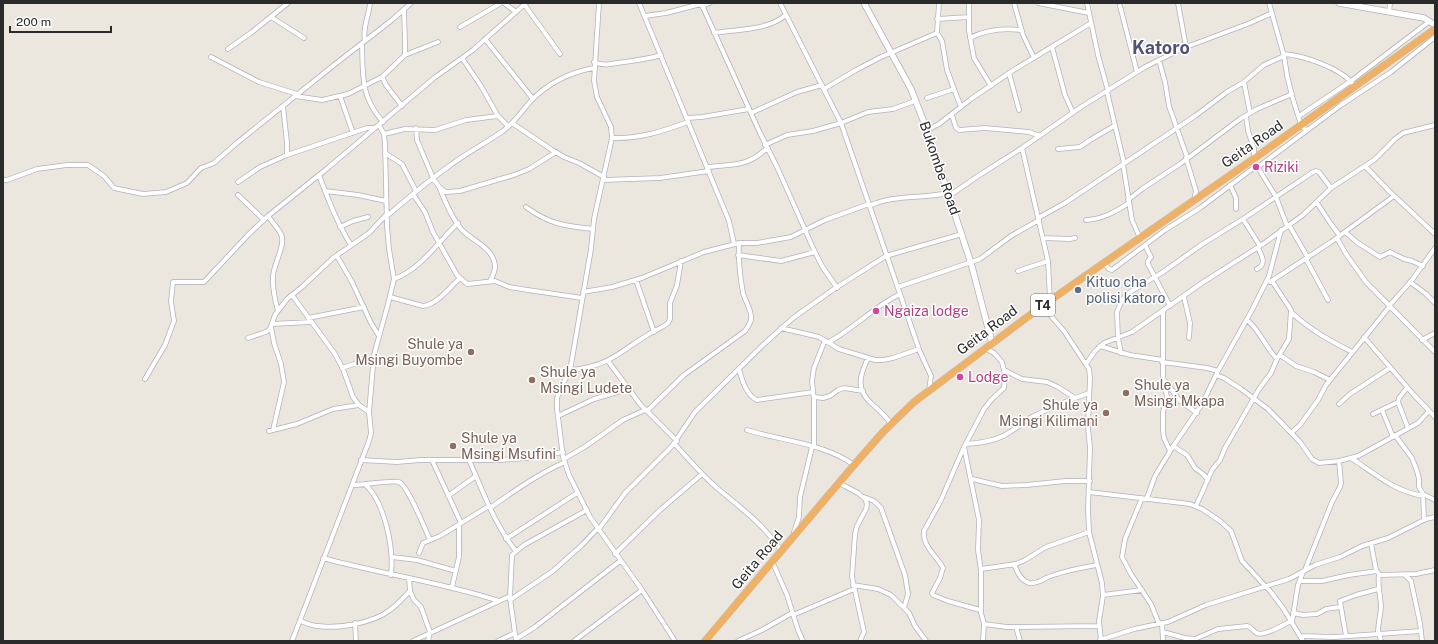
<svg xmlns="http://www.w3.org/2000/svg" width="1438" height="644" font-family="'Public Sans',sans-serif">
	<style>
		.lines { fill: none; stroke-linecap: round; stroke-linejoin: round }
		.street-casing { stroke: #b1b2bc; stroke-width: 5.5 }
		.secondary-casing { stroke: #b1b2bc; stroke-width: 7 }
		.highway-casing { stroke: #c8c8c8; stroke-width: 8 }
		.street { stroke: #fff; stroke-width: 4 }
		.secondary { stroke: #fff; stroke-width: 5.5 }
		.highway { stroke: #eeb165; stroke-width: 7 }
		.hotel-dot { fill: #d1479c; stroke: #fff; stroke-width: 1.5 }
		.service-dot { fill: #5c6f8a; stroke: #fff; stroke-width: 1.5 }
		.education-dot { fill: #8d6e63; stroke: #fff; stroke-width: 1.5 }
		.labels { text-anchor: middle; stroke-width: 3; stroke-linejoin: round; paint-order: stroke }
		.shield { fill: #fff; stroke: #6a6a6a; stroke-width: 1 }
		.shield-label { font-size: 13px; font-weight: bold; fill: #2a2a2a }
		.street-label { font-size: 14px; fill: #2a2a2a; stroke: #fff }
		.hotel-label { font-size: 14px; fill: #b23c85; stroke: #fff; text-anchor: start }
		.service-label { font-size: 14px; fill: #4e5e75; stroke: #fff; text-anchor: start }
		.education-label { font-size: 14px; fill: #785e54; stroke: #fff; text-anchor: start }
		.district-label { font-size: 18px; font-weight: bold; fill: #4f5176; stroke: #fff }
	</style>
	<rect width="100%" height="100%" fill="#ebe7de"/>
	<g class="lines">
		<defs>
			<path id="street" d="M504,3L516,12
				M599,3L594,81L597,97L611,127L612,138L594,219L591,249L571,365L569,373L561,387L557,398V409L563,457L569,475L590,517L642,590L675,641
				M639,3L729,221L734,244
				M701,3L760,133L778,169L814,250L822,266L837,288
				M780,3L841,123L920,352L931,376L929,390
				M939,3L937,33L942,41L947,70L954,89L961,107
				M969,3V31L974,58L991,86
				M1014,3L1023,35L1034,58
				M1038,3L1089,13
				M1087,3L1098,55L1108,91
				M1178,3L1186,47
				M1269,3L1284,56L1287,75L1292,96L1301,125L1306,130
				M524,4L560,54
				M702,6L710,3
				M1120,6L1137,72
				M1389,12L1390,3
				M645,16L666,13L701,4
				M271,17L304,38
				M937,19L969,17
				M460,27L501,3
				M714,33C739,29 766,31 786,15
				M970,38C987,29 1003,28 1021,30
				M485,39L533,99
				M365,41C362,28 369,16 370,3
				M362,43C363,75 360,96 383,122
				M1052,47L1065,95L1073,113
				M228,49L252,32L288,3
				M1284,54C1302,55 1340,68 1352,83
				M405,55L438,42
				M211,57L259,82L297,94
				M462,58L481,86L498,116L508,126
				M1159,60L1165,82L1169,106L1187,157
				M594,62C605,67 613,63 624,62C638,60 648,59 661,55
				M1009,73L1012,84L1019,110
				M382,77L386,85L402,106
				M1244,82L1250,113
				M824,89L856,70L881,57L937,33
				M1107,92L1124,163
				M295,96L322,100L348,94L382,77L405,55V42L404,10
				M340,96L353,133
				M927,98L954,89
				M283,106L287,143V155
				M751,113L797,92L822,85
				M952,115L956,128L959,130L985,128L1029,132L1040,136
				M1246,116L1248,131L1254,148V158
				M1299,116L1351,81L1430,21
				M687,118L702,117L749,109
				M512,123L552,150L564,157L579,163L604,177
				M416,128L417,140L433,178L440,188L446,192L460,191L514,175L529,169L556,152
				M927,130L939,124L971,99L1012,71L1091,23
				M384,134L405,129L435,130L466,120L498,116
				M612,138C640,139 663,131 688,122
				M765,145L787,135L813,131L841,123L868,112L893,109L915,101
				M1022,148L1048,261L1050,300
				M1058,149L1080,147L1090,140L1114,126
				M385,153L402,164L416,191
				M1186,158L1196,191L1194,200
				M1123,164L1132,220L1140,238
				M1257,166L1276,197L1287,226
				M1365,166L1389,191L1435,234
				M708,167C732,164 748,167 767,148
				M1258,167L1341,105L1391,72L1435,37
				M319,175C328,199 337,223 351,245
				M3,180H7L37,169L67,165H88L104,176L114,188L143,194L166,192L187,183L201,168L214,163L238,142L334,65L392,20L411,3
				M603,180L660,178L709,171
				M238,182L260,167L287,155L367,128H375
				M1230,185L1236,198V209
				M440,189C446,203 452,219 462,230C473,241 495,249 495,267C495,272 492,277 490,281
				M325,191L358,195L386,201
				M413,194L425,212L433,232L457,275L467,284L495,281L509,287L528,290L582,298
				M238,195L264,220
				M949,196L978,176L1022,148L1081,107L1145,67L1181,49L1250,23L1272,13
				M1128,200L1142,189L1180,164L1240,119L1257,109L1292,94
				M1317,203L1331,224L1340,236
				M869,206C894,194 922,199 948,193
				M526,207C549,224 564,226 593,229
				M268,216C272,222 278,228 281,234C286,245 274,263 273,276C272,288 275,300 278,311
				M387,216C408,198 429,180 452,164C468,152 486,143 503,131C515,122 520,113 530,102C546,84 570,72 594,68
				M1038,218L1065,203L1195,116L1227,92L1244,82L1264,65L1284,56
				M1243,219L1260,246
				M1086,220C1103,219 1115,212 1129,203
				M1289,225L1308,258
				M340,227L353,221L368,217
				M1345,232L1358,243L1380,257L1390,252L1404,259L1412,261L1423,266
				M1043,238L1070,239L1075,238
				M1337,238L1346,254L1366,282L1435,352
				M1145,245L1151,257L1148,261V264L1170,306
				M738,255L781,261L815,252
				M337,256L352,282L371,323L379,336
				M1306,259L1328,300
				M1104,263L1109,269L1112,270L1165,230L1200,208L1256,166
				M1257,269C1267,264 1262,256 1258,248
				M1018,271L1048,261
				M394,279C421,269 438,242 458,223
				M636,280L654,332
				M1270,282L1331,242L1394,196
				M1410,282L1425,293L1435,303
				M898,287L980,259L1011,236L1039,220
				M583,292L612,287L642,278L704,252L739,243H757L791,237L825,220L869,204
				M292,295L335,354L343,369L353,397L359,405L369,412
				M390,297L423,306C438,304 449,288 460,278
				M1184,297L1190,323L1189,338
				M1042,306L1064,331L1089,369L1090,377L1088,427L1090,448L1088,509L1089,532L1102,583L1103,596L1099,621L1101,641
				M1389,306L1412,280L1435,248
				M1163,311V376L1167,397L1163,412V431L1164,438L1170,451
				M1291,312C1310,330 1329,340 1352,352
				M308,318L364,307
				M1247,320C1260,330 1265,347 1277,359
				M272,324L311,322
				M271,327L274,343L281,364L284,382L273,430
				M781,328L819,337L839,349L875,360H883L893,358L919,349
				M1364,337L1414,395L1435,417
				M248,338L266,332L270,329L275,315L287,299L302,287L333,258L369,233L387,214
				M1422,340L1435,333
				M829,342C854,328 874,307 900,294
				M1100,346L1130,355L1163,360
				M1121,353L1118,338L1117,312L1122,300L1127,294L1163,272L1201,245L1246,217L1313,172L1316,171L1319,172L1331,188
				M1280,355L1296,366L1314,372L1330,380
				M868,358C860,375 855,389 872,404C880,411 885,415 891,424
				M608,361L640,404L677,441
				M1162,362L1207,368L1218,371
				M1086,364L1095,351L1104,343L1132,332L1202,283L1263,244L1303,215L1331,188L1374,160L1395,139L1403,133L1435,125
				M342,368L354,364L373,363
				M739,369C742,380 746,395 757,400L813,392
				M570,370C608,367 618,353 649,334C655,330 662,328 668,323L670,319V303L677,285L681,261
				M1004,370L1022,379L1047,382L1058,387L1075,398
				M1216,375L1224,378L1241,389L1268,409L1300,442L1312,459L1319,463L1339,461L1358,456L1418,423L1429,411
				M145,379L165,345L174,321L171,301L173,282H204L248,235L268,216L329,167L434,78L473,50L526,3
				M1165,381L1180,401L1197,413
				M1407,388L1399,398L1398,402L1408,428
				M814,397L823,398L830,396L838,390L844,388L863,391
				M1339,404L1350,394L1390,368
				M1382,410L1393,437
				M647,411L684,375L745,331C747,328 750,324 751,320C753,312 745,301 743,293C740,276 738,261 739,243
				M1373,414L1398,402
				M558,416L594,399L628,389
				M747,430C782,441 824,443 854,465
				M269,431L297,424L333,409L359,405
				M1291,433L1300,425L1318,400L1326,385L1390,306
				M1395,435L1412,458L1417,471L1419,479V487L1423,494L1424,520
				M674,443C688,459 702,475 717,488C742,509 762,523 781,550
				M966,444C981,443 997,441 1010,432C1017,428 1023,422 1030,418C1049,408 1069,400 1089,393
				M1173,446L1187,455L1195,468L1203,474L1208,480
				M814,447V400L812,381L814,368L825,340
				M964,447L979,520L978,550L981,571V613L984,624L1007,627L1099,626
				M1351,458C1374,473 1395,492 1424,496
				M564,459L586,446L623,420L645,410
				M361,460L397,462L420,460H502L527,458L563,452
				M432,460L461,523
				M469,460C483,491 494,524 516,551
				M972,479L1002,486L1027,485L1065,481H1090
				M839,483L858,493L865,499L867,504L866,509L857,526L855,534L852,577L864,632L860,641
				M365,484C385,503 394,548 391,575
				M353,485C362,485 393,480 399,482C408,486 425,529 430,540
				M1089,492L1190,504L1202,509L1220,521L1231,531L1242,561L1270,591L1283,608L1303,641
				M1423,494L1435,500
				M448,496L476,476
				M864,497L874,501L881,508L905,575L908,594L904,608
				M1142,498L1125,539L1122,557L1131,574L1151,604L1159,624
				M1147,498L1155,476L1172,448L1202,404L1218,371L1252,310L1269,276L1281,230
				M1196,506L1212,470L1220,460L1225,448L1259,389L1271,373L1277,359L1289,339L1291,310L1272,281
				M490,508C514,491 538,474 565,462
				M599,529L625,493L672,446L695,412L763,345L793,318L834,289L886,256L962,234
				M794,532L799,517L800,497L812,447
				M506,539L577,493
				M1371,543L1376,570L1380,575L1416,574L1435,570
				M419,553L423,543L440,536L489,506
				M615,554L659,511L702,474
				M392,557L417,560L456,571
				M323,558C381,574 441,582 499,601
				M772,561L787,595L798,630L803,641
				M1014,564C1017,571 1020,580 1029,583C1035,584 1041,581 1046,578C1062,571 1080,568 1097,565
				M981,569L1016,564L1025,560L1046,547L1089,532
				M1305,570L1332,502L1340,487L1341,483L1339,461
				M1405,575L1411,581L1420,623L1422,641
				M409,578L410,591L414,600L421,607L430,632L428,641
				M1300,581H1322L1349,575L1377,571
				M853,585L878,589L891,595L909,613L915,626L926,641
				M452,587L459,557V524
				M1103,595L1142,590
				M510,600L553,571L582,545L598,528
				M980,610L948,601L933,595L932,593L940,578L943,568C937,556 922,546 924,531L941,500L964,447L984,409L992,399L1004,388L1005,375L1002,362L994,353L985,348
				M1293,613L1303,615L1317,614L1326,609L1340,607
				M793,615L854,589
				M301,621C306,623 312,626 318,626C339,629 373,623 390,610C397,605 403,598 410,591
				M1292,622L1298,585L1303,572
				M355,623L356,641
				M1162,623L1163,641
				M1016,627L1020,641
				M1163,632L1185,638L1195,639L1218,629L1247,626C1252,627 1252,631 1257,633C1263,637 1285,624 1291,621
				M1378,633C1378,625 1380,617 1381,608C1381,597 1377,585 1379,574
				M1379,633L1381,641
				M1300,636L1335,637L1421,631
				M1346,636L1340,601L1356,595L1378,589
				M516,639L535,627L620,561
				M1100,640L1134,629L1168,622L1206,605L1289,579L1315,565L1340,557L1362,546L1388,538L1426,519L1435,517
				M292,641L369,441L371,433L369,412L374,355L388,304L394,279L389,249L387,226L385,144L384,134L379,125
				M413,641L510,596
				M498,641L515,633
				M516,641L510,598L512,555L524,545L587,510
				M574,641L642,590
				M738,641L762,630L792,613
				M983,641L984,624"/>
			<path id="secondary" d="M864,3L911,89L927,130L971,263L992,343
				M1339,3L1418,17L1424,18L1435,25"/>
			<path id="highway" d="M705,641L854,465L883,432L914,402L1042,306L1252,160L1435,29"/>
		</defs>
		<use href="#street" class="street-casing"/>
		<use href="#secondary" class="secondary-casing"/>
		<use href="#highway" class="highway-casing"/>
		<use href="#street" class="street"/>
		<use href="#secondary" class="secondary"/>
		<use href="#highway" class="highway"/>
	</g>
	<g class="hotel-dot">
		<circle cx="1256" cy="167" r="4"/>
		<circle cx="876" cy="311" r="4"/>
		<circle cx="960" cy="377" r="4"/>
	</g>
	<circle class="service-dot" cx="1078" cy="290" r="4"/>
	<g class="education-dot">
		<circle cx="471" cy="352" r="4"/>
		<circle cx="532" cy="380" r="4"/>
		<circle cx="1126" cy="393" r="4"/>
		<circle cx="1106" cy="413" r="4"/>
		<circle cx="453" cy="446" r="4"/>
	</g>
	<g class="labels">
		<rect class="shield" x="1031" y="294" width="24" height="22" rx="3"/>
		<g class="shield-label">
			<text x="1043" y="310">T4</text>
		</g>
		<g class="street-label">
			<text transform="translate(1252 144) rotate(-35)" y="5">Geita Road</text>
			<text transform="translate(940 168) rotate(71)" y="5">Bukombe Road</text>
			<text transform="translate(987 330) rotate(-37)" y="5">Geita Road</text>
			<text transform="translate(757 560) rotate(-50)" y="5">Geita Road</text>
		</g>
		<g class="hotel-label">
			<text x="1264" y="172">Riziki</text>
			<text x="884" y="316">Ngaiza lodge</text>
			<text x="968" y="382">Lodge</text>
		</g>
		<g class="service-label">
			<text x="1086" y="287">Kituo cha<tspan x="1086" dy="16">polisi katoro</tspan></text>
		</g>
		<g class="education-label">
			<text x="463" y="349" text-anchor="end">Shule ya<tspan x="463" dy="16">Msingi Buyombe</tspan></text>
			<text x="540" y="377">Shule ya<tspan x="540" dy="16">Msingi Ludete</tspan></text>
			<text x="1134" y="390">Shule ya<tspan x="1134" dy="16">Msingi Mkapa</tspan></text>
			<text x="1098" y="410" text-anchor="end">Shule ya<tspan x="1098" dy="16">Msingi Kilimani</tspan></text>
			<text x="461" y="443">Shule ya<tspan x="461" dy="16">Msingi Msufini</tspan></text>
		</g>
		<g class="district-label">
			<text x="1161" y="54">Katoro</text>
		</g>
	</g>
	<rect width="1438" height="644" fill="none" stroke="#2a2a2a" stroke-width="8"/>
	<path d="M10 26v6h101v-6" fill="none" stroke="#2a2a2a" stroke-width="2"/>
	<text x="16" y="26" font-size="12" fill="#2a2a2a" stroke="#ffffff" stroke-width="3" paint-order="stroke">200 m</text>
</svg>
